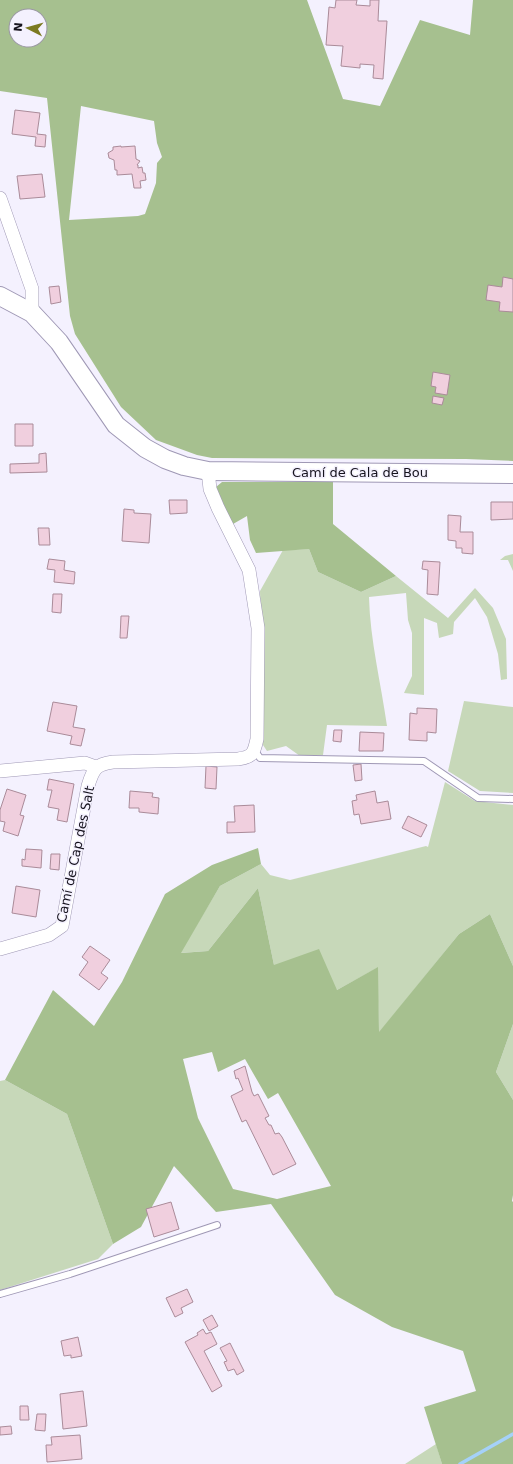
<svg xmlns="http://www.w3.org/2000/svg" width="513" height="1464" font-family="'DejaVu Sans',sans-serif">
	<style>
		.green { fill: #c7d8b9 }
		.forest { fill: #a6c08f; fill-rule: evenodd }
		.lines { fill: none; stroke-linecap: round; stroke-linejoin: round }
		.stream { stroke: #a5d1f9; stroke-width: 3.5 }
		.building { fill: #f0cfde; stroke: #aa8b99 }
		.lane-casing { stroke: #9f98b5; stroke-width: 8 }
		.street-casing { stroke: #9f98b5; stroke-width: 14 }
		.secondary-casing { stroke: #9f98b5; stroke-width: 20 }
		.lane { stroke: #fff; stroke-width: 6 }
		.street { stroke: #fff; stroke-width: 13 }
		.secondary { stroke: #fff; stroke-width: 18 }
		.labels { text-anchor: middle; stroke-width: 3; stroke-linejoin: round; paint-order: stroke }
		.street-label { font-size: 13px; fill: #16131e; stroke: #f4f1fe }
	</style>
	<rect width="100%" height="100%" fill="#f4f1fe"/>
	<path class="green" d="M309,549L318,572L361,592L396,576L448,618L475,588L493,608L506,639L507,679L501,680L498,654L487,617L475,598L454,622L453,634L439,638L437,623L424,618V695L404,693L412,676V633L408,620L406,593L369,597C370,640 381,683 387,726L327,725L323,755L300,756L286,746L267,751L263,745L260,710L261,626L260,591L283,550Z
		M513,554V571L508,560H500L505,556Z
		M464,701L513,707V793L480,791L448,771Z
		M445,782L475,801L513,805V966L490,914L459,934L379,1033L377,968L337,990L274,965L258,888L208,951L180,953L220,886L261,864L270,875L290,880L426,846L428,847Z
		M513,1024V1100L496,1072Z
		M5,1080L67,1114L113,1244L98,1259L0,1290V1081Z
		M436,1444L442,1464H405Z"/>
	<path class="forest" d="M0,0H307L343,99L380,106L420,20L470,35L473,0H513V461L466,459L212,458L197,455L156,440L121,407L75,334L70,316L47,98L0,91ZM16,16H40V40H16ZM81,106L154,121L157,143L162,157L157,163L156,183L145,214L138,216L69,220Z
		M222,482H333V524L396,576L361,592L318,572L309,549L256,553L250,540L247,516L233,524L220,500L216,487Z
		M258,848L261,864L220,886L181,953L208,951L258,888L274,965L319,949L337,990L378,967L379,1032L459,934L490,914L513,966V1024L496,1072L513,1100V1195L512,1201L513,1202V1464H442L424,1407L476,1391L463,1351L392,1327L335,1295L271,1204L216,1212L174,1166L141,1227L113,1244L67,1114L5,1080L53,990L94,1026L122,982L165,894L212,865ZM212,1052L218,1072L245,1059L268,1099L278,1093L331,1186L277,1199L233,1189L198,1118L183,1059Z"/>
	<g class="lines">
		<path class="stream" d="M460,1464L513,1434"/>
	</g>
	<path class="building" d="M336,0H357L356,5L370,6V0H379L378,21H387L383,79L373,78L374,65L360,64V68L341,66L343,46L326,45L329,7L335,8Z
		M15,110L40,113L37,134L46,135L45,147L35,146L36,137L12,134Z
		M121,146V147L135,146L136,159L140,161L137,165H138V168L142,167L143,173H145L146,180L140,181L141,188H134L132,174L117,175V170H115L114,160L109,158L108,153L113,150V147Z
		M42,174L45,197L20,199L17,176Z
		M503,277L513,279V312L499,311L500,302L486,300L488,285L502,287Z
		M59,286L61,302L51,304L49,287Z
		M433,372L450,375L447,395L435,393L436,387L431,386Z
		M433,396L444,398L442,405L432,403Z
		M15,424H33V446H15Z
		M46,453L47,472L10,473V464L39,463V454Z
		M169,500H187V513L170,514Z
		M491,502H513V519L491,520Z
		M124,509L134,510V513L151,514L149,543L122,541Z
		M448,515L461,516L460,532H473V554L462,553V548H456V541L448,540Z
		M38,528H49L50,545H39Z
		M49,559L65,561L64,570L75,572L74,584L54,582L55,570L47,569Z
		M423,561L440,562L438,595L427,594L428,570L422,569Z
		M53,594H62L61,613L52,612Z
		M121,616H129L127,638H120Z
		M53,702L77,706L73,727L85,729L81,746L70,744L72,736L47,731Z
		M417,708L437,709L436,733L427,732V741L409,740L410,713L417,714Z
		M334,730H342L341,742L333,741Z
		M360,732L384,733L383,751H359Z
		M361,764L362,780L355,781L353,765Z
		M206,766L217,767L216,789L205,788Z
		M49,779L74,784L67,822L57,820L59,809L48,807L52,790H47Z
		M7,789L26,795L20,815L24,816L18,836L3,831L5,822L0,821V810Z
		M130,791L153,793L152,797L159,798L158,814L139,812V808H129Z
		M375,791L377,803L388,801L391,819L361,824L359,814L354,815L352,801L357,800L356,795Z
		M254,805L255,832L227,833V822H235L234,806Z
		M408,816L427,825L421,837L402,828Z
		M26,849L42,850L41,868L22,866V859L25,860Z
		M51,854H60L59,870L50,869Z
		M16,886L40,890L36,917L12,913Z
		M90,946L110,960L101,973L108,978L99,990L79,975L88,962L82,957Z
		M245,1066L252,1092L254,1096L258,1094L269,1116L265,1118L269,1125H271L275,1134L279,1133L282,1137L296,1164L273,1175L246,1120L242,1122L231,1096L243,1090L238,1078L236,1079L234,1071Z
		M171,1202L179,1229L154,1237L146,1209Z
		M187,1289L193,1302L181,1308L183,1313L175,1317L166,1298Z
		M212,1315L218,1326L209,1331L203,1320Z
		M203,1329L206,1334L211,1332L217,1344L204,1351L222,1386L212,1392L185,1342L198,1335L197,1333Z
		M78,1337L82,1356L71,1358V1355L64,1356L61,1341Z
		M230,1343L244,1371L237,1375L234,1369L228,1371L224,1362L227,1361L220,1348Z
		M83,1391L87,1426L63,1429L60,1394Z
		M20,1406H28L29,1420H20Z
		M37,1414H46L45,1431L35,1430Z
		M11,1426L12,1434L0,1435V1427Z
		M80,1435L82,1459L47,1462L46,1445H52L51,1437Z"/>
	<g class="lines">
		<defs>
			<path id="lane" d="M255,751L260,758L424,761L478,798L513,799
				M0,1294L70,1274L217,1225"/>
			<path id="street" d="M0,198L32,289V313
				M0,771L85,763L96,767
				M0,949L49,935L62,926L88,786C93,769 96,764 113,762L238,759C253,757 254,753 257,739L258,628L249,570L218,508L210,489L208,471"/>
			<path id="secondary" d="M0,296L32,313L59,342L116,425L145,448L165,459L184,466L208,471L513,474"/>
		</defs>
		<use href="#lane" class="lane-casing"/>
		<use href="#street" class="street-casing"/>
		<use href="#secondary" class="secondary-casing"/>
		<use href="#lane" class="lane"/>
		<use href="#street" class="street"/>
		<use href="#secondary" class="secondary"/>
	</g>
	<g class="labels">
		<g class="street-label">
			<text x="360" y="477">Camí de Cala de Bou</text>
			<text transform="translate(75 854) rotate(-78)" y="5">Camí de Cap des Salt</text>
		</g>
	</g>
	<g transform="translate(28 28) rotate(276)"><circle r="19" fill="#f4f1fe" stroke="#9b98a4"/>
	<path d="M0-3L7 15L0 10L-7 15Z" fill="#7c7a21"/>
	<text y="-6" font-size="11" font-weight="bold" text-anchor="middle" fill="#16131e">N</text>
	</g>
</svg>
